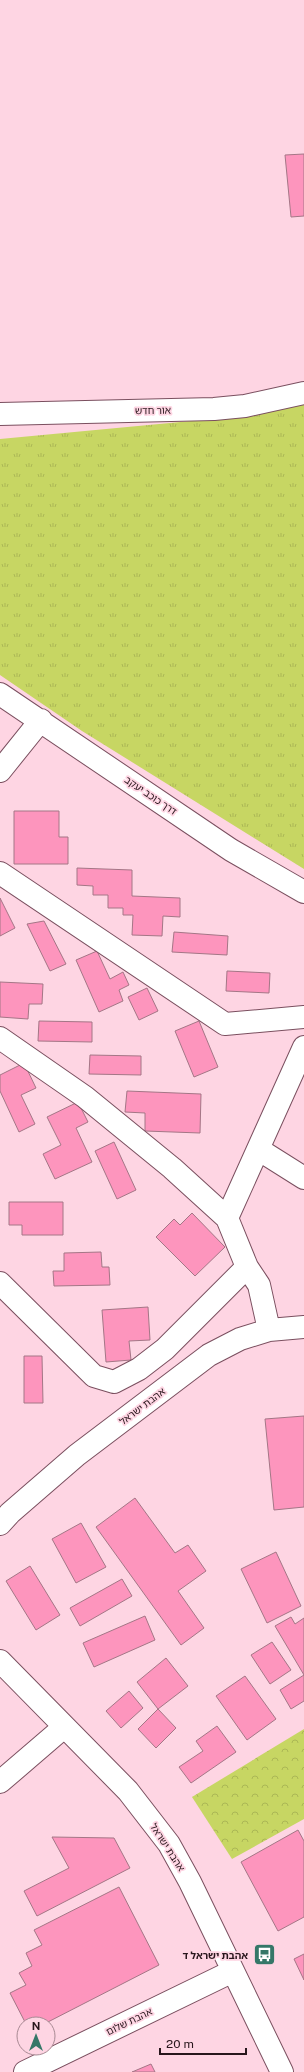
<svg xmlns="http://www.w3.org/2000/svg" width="304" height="2072" font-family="'Public Sans','Noto Sans Hebrew',sans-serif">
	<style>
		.grass { fill: url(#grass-tufts) }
		.park { fill: url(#park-crowns) }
		.building { fill: #fd95bd; stroke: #a47686 }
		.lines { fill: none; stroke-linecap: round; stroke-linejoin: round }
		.minor-casing { stroke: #7a4f5f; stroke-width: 24 }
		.minor { stroke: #fff; stroke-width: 22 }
		.labels { text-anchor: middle; stroke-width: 3.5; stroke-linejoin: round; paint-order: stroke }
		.street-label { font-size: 10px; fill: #28161c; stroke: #fed5e3 }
		.poi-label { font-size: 10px; font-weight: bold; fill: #28161c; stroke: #fed5e3; text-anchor: end }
	</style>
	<defs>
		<pattern id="grass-tufts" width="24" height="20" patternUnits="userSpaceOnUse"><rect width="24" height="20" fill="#c7d663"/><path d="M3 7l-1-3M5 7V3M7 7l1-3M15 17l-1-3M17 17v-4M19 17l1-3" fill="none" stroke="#abb755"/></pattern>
		<pattern id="park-crowns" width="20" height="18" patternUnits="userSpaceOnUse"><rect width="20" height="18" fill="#c7d663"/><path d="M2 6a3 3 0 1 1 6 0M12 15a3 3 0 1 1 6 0" fill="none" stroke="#abb755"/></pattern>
	</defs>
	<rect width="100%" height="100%" fill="#fed5e3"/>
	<path class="grass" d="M304,402V869L82,731L0,675V439L244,416Z"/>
	<path class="park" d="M304,1729V1819L232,1859L192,1797Z"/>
	<path class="building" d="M304,154V216L291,217L285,155Z
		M14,811H59V837H68V864H14Z
		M77,868L132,870V896L180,898V917L163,916L162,936L132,935L133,915H123V908H108V895H93V886L77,885Z
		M0,898L15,928L0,936Z
		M44,921L66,964L50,971L27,924Z
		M174,932L228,936L227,955L172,952Z
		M97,951L110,979L123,972L129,985L119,990L123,1001L99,1012L76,960Z
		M227,971L270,973L269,993L226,991Z
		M0,982L43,984L42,1004H29L28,1019L0,1017Z
		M147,988L158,1011L139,1020L128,997Z
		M39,1021L92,1022V1042L38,1041Z
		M199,1021L218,1067L194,1077L175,1031Z
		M90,1055L141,1056V1075L89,1074Z
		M24,1063L36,1088L21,1095L35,1124L19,1132L0,1091V1075Z
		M127,1091L201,1094L200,1133L145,1131V1113L125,1112Z
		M78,1102L88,1122L76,1128L92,1162L55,1179L43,1154L61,1145L47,1117Z
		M114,1142L136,1190L117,1199L95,1151Z
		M9,1202H63V1235H22V1225H9Z
		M192,1213L225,1247L195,1276L156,1237L174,1219L180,1225Z
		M101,1252L102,1267H109L110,1285L54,1286L53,1271H64V1253Z
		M148,1307L150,1340L129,1341L131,1360L106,1362L102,1310Z
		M24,1356H42L43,1403H24Z
		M304,1416V1507L274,1510L265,1419Z
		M135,1498L175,1553L188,1545L206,1571L178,1591L204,1628L181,1645L96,1527Z
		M81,1523L106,1567L76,1583L52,1539Z
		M276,1552L301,1606L267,1623L241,1569Z
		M30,1566L60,1615L36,1630L6,1581Z
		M122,1579L132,1596L80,1626L70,1608Z
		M145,1616L155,1640L94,1667L83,1643Z
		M291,1617L295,1624L304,1618V1701L291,1709L280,1690L304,1675L275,1626Z
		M272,1642L291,1670L270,1684L251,1655Z
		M166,1658L188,1686L158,1709L137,1682Z
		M245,1676L276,1719L247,1740L216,1696Z
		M129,1691L143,1708L121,1728L106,1711Z
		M158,1709L176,1728L156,1748L138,1729Z
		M217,1726L236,1752L191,1783L179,1767L203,1751L196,1741Z
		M298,1830L304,1841V1917L278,1931L241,1862Z
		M52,1837L114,1838L130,1868L37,1916L24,1891L69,1868Z
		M119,1887L159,1965L44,2024H26L10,1993L26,1985L19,1973L32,1966L26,1953L42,1945L34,1930Z
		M304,1954V1980L294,1959Z
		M151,2064L155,2072H132Z"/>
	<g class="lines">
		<defs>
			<path id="minor" d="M0,414L214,409L245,406L304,393
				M0,694L231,850L304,892
				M0,771L41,720
				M0,873L225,1024L304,1017
				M0,1038L85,1097L172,1168L227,1218
				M258,1149L304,1178
				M0,1283L94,1376L114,1382L139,1369L165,1349L247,1267
				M269,1330L259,1285L247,1267L227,1218L304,1047
				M0,1524L10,1513L77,1455L209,1355L240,1339L269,1330L304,1327
				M0,1661L128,1791L169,1844L190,1882L282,2072
				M0,1782L64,1727
				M25,2072L233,1971"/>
		</defs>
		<use href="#minor" class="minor-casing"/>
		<use href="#minor" class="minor"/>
	</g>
	<defs>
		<symbol id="bus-square" viewBox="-11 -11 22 22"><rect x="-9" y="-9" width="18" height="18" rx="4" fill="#357768" stroke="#fed5e3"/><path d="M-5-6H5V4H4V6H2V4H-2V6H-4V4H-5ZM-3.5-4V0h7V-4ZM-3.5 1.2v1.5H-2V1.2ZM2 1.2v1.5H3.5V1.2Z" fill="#fff"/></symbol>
	</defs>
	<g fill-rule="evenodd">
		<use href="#bus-square" x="252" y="1942" width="25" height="25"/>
	</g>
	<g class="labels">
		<g class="street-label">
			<text transform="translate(153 410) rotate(-1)" y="4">אור חדש</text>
			<text transform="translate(151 795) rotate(34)" y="4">דרך כוכב יעקב</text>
			<text transform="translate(142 1406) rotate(-37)" y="4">אהבת ישראל</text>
			<text transform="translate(168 1847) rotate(57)" y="4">אהבת ישראל</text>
			<text transform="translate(129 2021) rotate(-26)" y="4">אהבת שלום</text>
		</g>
		<g class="poi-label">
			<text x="248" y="1959">אהבת ישראל ד</text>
		</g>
	</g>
	<g transform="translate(36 2036)"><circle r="19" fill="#fed5e3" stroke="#a88993"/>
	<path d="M0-3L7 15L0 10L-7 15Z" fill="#357768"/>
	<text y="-6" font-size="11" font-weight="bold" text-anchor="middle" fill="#28161c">N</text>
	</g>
	<path d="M160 2048v6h86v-6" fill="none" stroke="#28161c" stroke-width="2"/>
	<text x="166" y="2048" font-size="12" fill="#28161c" stroke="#fed5e3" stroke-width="3" paint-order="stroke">20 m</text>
</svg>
